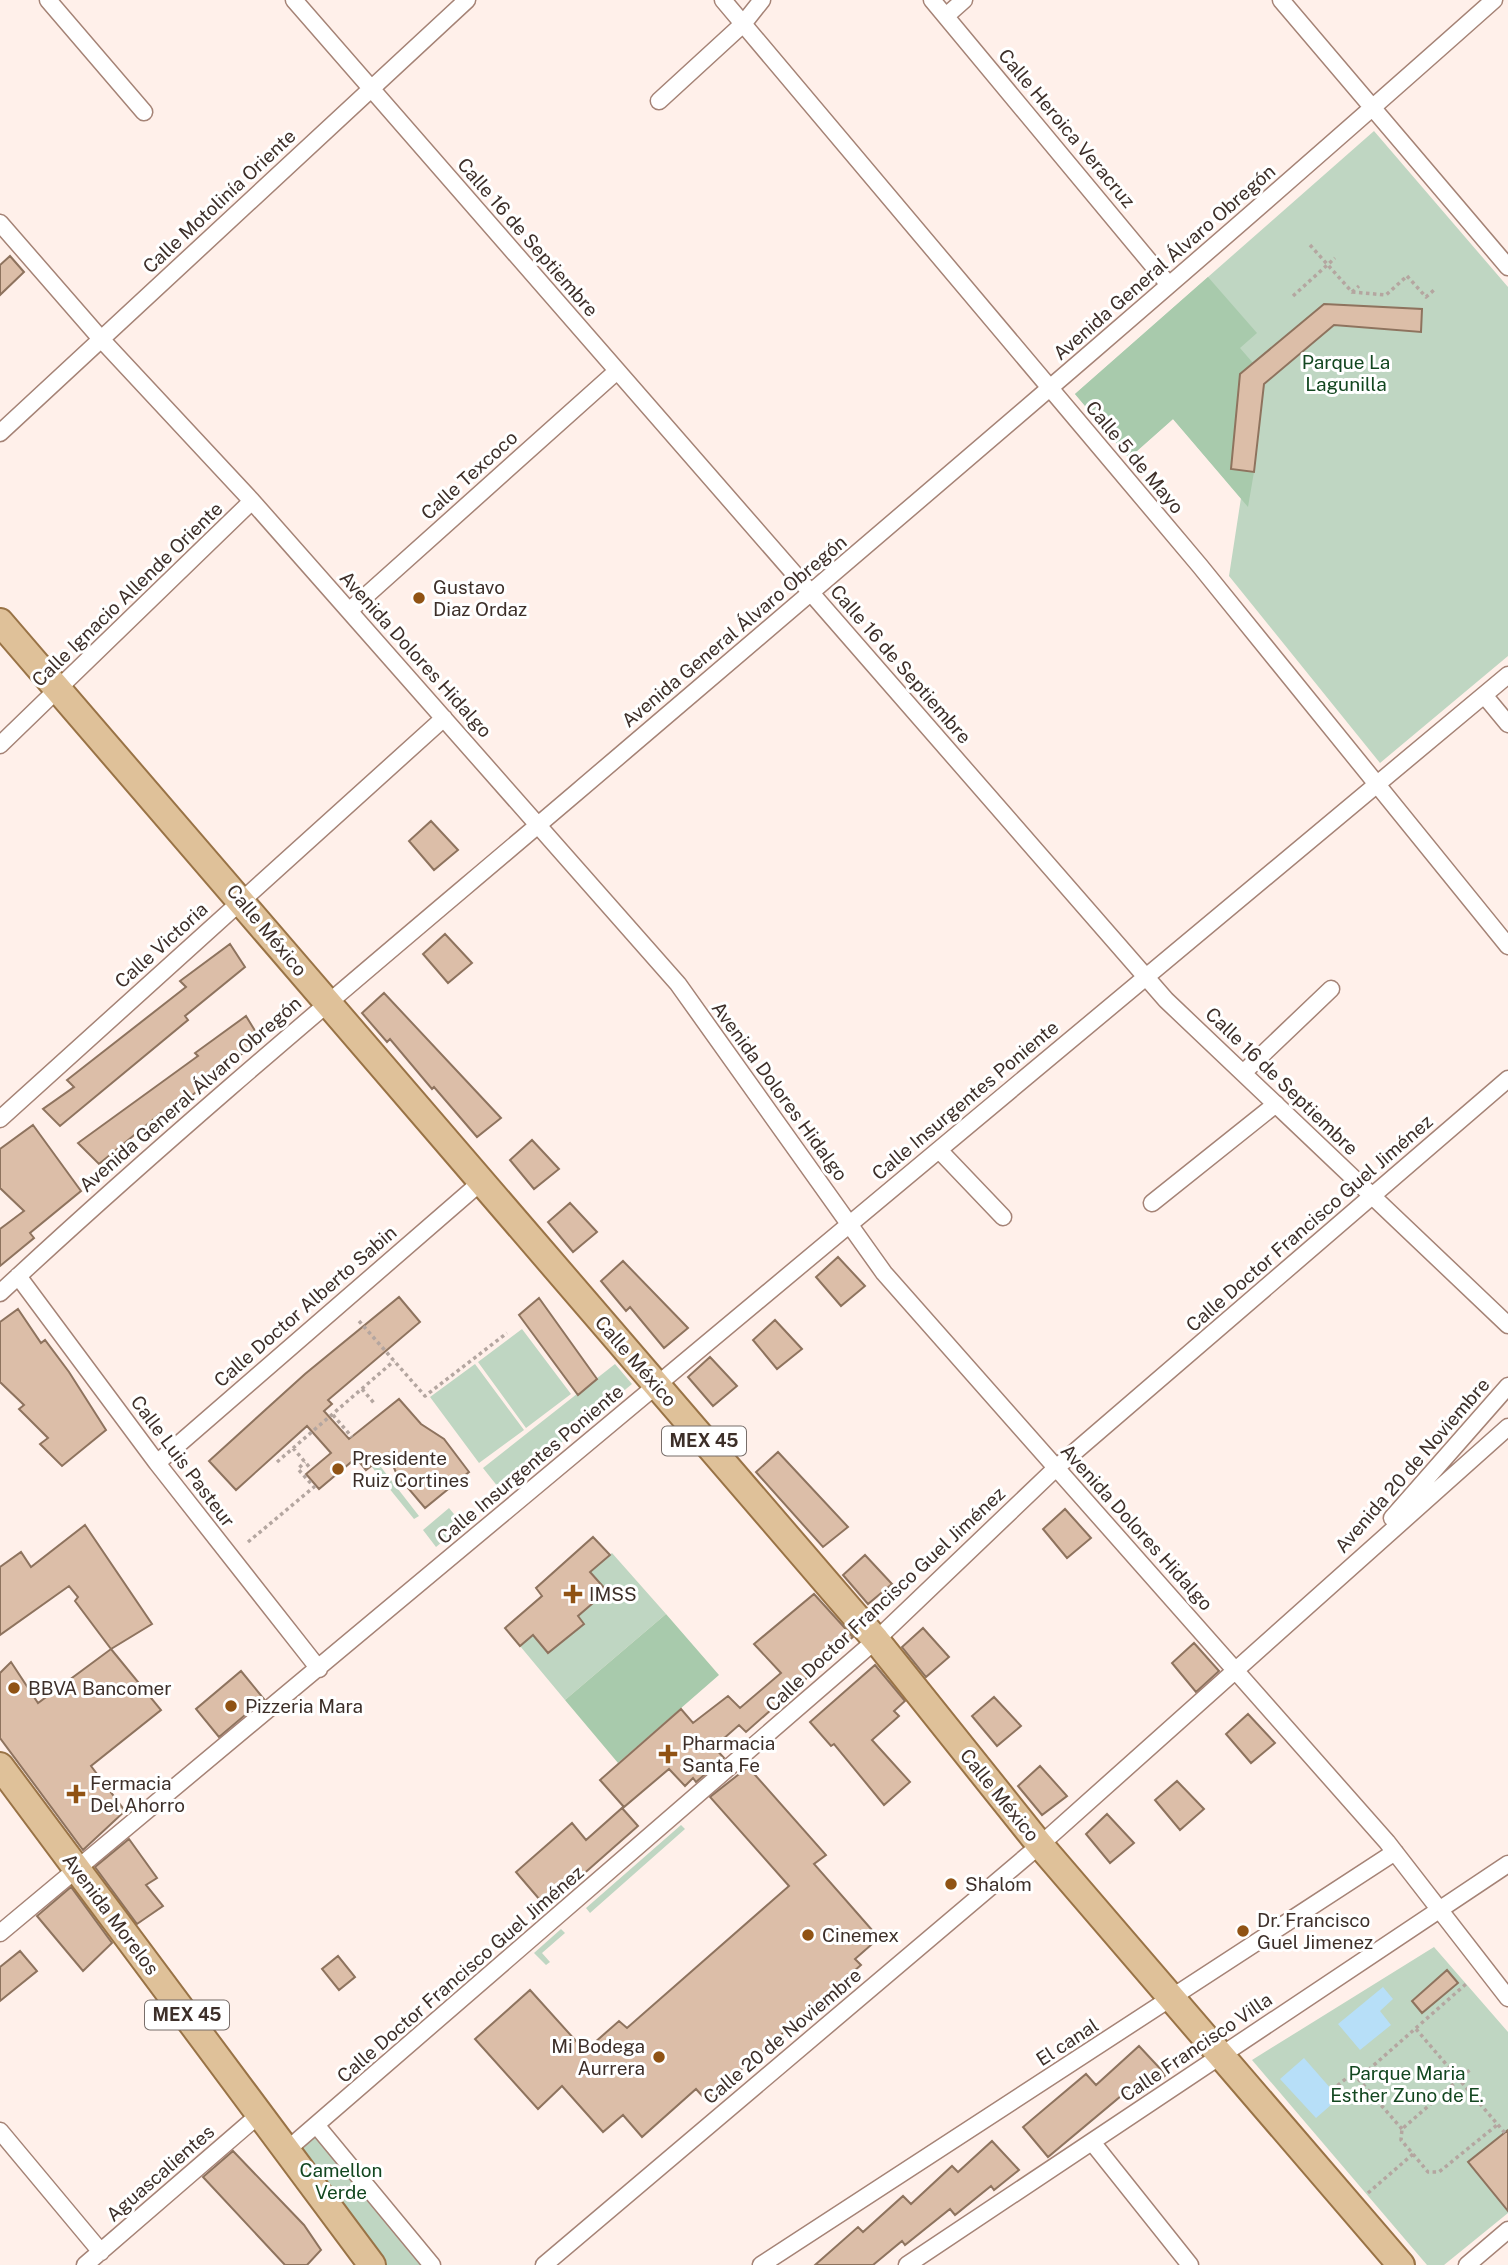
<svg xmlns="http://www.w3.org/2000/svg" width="1508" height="2265" font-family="'Public Sans',sans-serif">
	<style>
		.green { fill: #bfd6c2 }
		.forest { fill: #a8caac }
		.water { fill: #b7dff8 }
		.building { fill: #dcbea8; stroke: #8e735e; stroke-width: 2 }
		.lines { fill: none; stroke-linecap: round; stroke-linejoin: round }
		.street-casing { stroke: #a58376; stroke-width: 19 }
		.primary-casing { stroke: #997346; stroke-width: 30 }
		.path { stroke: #b4a6a0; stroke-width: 3.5; stroke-dasharray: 3.5 3.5; stroke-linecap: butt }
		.street { stroke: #fff; stroke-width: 16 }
		.primary { stroke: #dfc199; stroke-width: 26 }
		.poi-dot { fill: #905314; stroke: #fff; stroke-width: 2.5 }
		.labels { text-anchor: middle; stroke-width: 6; stroke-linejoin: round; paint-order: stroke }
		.shield { fill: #fff; stroke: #776d69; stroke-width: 2 }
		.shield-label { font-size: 18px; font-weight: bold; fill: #3d2f29 }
		.street-label { font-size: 19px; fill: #3d2f29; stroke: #fff }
		.park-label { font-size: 19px; fill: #134720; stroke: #fff }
		.poi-label { font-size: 19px; fill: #3d2f29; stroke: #fff; text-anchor: start }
	</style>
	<rect width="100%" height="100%" fill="#fff0ea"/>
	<path class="green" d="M1374,131L1508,287V656L1380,763L1229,576L1241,498L1173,419L1129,458L1075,394Z
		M522,1329L571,1394L526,1428L478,1362Z
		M475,1364L524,1430L479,1463L430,1397Z
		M615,1364L632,1384L502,1492L483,1468Z
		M377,1462L419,1516L414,1519L371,1466Z
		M449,1508L463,1525L436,1547L423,1530Z
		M612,1553L666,1614L565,1700L520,1646L533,1635L583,1624L578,1616L607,1591L590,1572Z
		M681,1825L685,1829L590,1913L586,1908Z
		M561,1929L565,1933L542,1953L550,1962L546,1965L534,1953Z
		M1434,1947L1508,2032V2213L1444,2265H1427L1252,2060Z
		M324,2120L435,2265H377L288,2149Z"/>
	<path class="forest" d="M1208,277L1257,333L1240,348L1253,363L1240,375L1231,469L1254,472L1248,507L1173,419L1129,458L1075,394Z
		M666,1614L719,1675L618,1763L565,1700Z"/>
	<path class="water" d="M1383,1987L1393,1999L1380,2011L1391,2025L1360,2050L1338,2024Z
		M1304,2058L1339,2098L1316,2118L1280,2079Z"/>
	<path class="building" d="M10,256L24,272L0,295V265Z
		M1324,304L1422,309L1421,332L1334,325L1264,384L1254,472L1231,469L1240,374Z
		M431,821L458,850L434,870L409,841Z
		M445,934L472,963L448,983L423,954Z
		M230,944L245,967L185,1016L188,1020L60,1126L43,1109L74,1087L67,1080L186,987L180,981Z
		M384,993L501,1118L477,1137L434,1087L432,1089L390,1039L387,1042L362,1013Z
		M246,1016L260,1039L166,1117L161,1113L99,1164L78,1143L198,1056L195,1053Z
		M33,1125L81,1191L30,1233L34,1238L0,1266V1229L24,1211L0,1188V1149Z
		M532,1140L559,1169L534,1189L510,1160Z
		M570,1203L597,1232L573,1252L548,1222Z
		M838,1257L865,1286L841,1306L816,1277Z
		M623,1261L688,1328L664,1348L630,1307L626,1311L601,1281Z
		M399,1297L420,1322L328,1400L332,1404L324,1411L349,1439L399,1399L421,1424L444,1439L469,1472L425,1508L397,1475L388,1453L366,1470L356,1458L319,1489L306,1474L331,1453L307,1426L236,1490L209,1461L305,1374Z
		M539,1298L597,1379L578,1395L519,1315Z
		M18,1309L41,1343L45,1340L69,1372L106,1430L62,1466L40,1444L48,1438L19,1409L24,1405L0,1382V1322Z
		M775,1320L802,1349L777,1369L753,1340Z
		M710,1357L737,1386L713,1406L688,1377Z
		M778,1452L848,1527L823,1547L756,1472Z
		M1065,1509L1091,1538L1067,1558L1043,1529Z
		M85,1525L152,1624L111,1649L75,1601L78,1597L69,1586L0,1635V1567L21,1552L31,1567Z
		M593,1537L610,1555L590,1572L607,1591L578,1616L584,1624L548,1653L533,1635L520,1646L505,1628L542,1596L536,1588Z
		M865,1555L892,1584L868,1604L843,1575Z
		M814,1594L853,1637L746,1732L739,1725L714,1747L724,1758L696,1782L693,1778L685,1786L669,1769L624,1807L600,1780L681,1709L693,1723L728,1696L740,1708L781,1673L754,1644Z
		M923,1628L949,1657L926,1677L902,1647Z
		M1194,1643L1219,1671L1196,1692L1172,1663Z
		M111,1649L161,1710L91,1766L125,1811L83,1850L0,1738V1673L11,1662L38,1703Z
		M875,1665L905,1701L894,1711L899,1716L872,1740L910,1782L884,1805L834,1744L831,1746L810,1722Z
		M241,1671L264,1699L219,1737L196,1709Z
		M994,1697L1021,1726L997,1746L972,1716Z
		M1248,1714L1275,1743L1251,1763L1226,1734Z
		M1040,1766L1067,1796L1042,1815L1018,1786Z
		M748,1767L826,1855L814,1864L879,1938L855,1959L861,1965L706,2100L696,2089L642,2137L623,2115L603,2132L562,2086L538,2109L475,2039L530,1990L585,2051L619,2021L627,2028L789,1886L710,1797Z
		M1177,1781L1204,1809L1180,1830L1155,1800Z
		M622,1808L638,1826L546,1907L516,1872L572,1823L586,1840Z
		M1107,1814L1134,1843L1110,1863L1086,1834Z
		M129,1839L157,1878L146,1885L163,1906L137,1924L95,1867Z
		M71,1887L112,1943L83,1971L37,1916Z
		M20,1951L37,1971L0,2001V1967Z
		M338,1956L355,1977L339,1990L322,1969Z
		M1447,1970L1458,1983L1422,2013L1412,2001Z
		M1139,2046L1166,2075L1141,2095L1133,2086L1048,2157L1023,2127L1086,2074L1096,2085Z
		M1508,2130V2211L1468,2162Z
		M992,2141L1019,2170L994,2190L991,2186L955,2215L950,2209L905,2245L902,2241L873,2265H815L858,2227L863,2232L903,2196L911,2204L952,2166L958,2172Z
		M233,2151L304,2225L321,2250L307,2265H285L203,2177Z"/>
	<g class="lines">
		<defs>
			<path id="street" d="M48,0L144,112
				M294,0L1166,1000L1508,1325
				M723,0L1200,566L1508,946
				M932,0L1169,285
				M1281,0L1508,267
				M946,16L964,0
				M659,101L743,24L762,0
				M0,223L101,339L252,501L678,984L884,1273L1387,1842L1508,1998
				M0,433L467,0
				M349,611L617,371
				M1484,695L1508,724
				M0,745L252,501
				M1243,1073L1331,989
				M0,1119L444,718
				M939,1150L1003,1217
				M1152,1203L1276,1104
				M18,1276L157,1463L319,1669
				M0,1293C187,1119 383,957 577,792C884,530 1192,269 1494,0
				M157,1463L481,1182
				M1392,1518L1508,1386
				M0,1933L1508,675
				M317,2126L432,2265
				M0,2131L101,2252
				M1092,2142L1190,2265
				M288,2149L876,1640L1056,1468L1508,1079
				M85,2265L261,2113
				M544,2265L1040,1845L1508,1427
				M761,2265L1395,1852
				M907,2265L1508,1864
				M1467,2265L1508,2230"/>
			<path id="primary" d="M0,622L876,1640L1040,1845L1401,2265
				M0,1766L372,2265"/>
		</defs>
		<use href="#street" class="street-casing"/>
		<use href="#primary" class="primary-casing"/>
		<path class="path" d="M1310,245L1352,292L1359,286
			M1407,276L1426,297L1434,290
			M1352,292L1386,295L1407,276
			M1293,296L1335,258
			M359,1321L425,1396L507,1333
			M362,1389L374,1403
			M333,1415L352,1437
			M293,1448L311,1469
			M277,1462L394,1361
			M248,1542L314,1487L298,1469L305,1462
			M1416,2029L1505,2133
			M1358,2079L1466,1984
			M1332,2090L1353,2073L1402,2129
			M1413,2154L1428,2172H1439L1497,2125
			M1368,2193L1413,2154L1401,2140L1402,2129L1472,2068"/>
		<use href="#street" class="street"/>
		<use href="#primary" class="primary"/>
	</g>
	<g class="poi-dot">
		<circle cx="419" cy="598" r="7"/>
		<circle cx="338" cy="1469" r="7"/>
		<path d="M569.5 1583.5h7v7h7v7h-7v7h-7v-7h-7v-7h7z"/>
		<circle cx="14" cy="1688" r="7"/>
		<circle cx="231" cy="1706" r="7"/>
		<path d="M664.5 1743.5h7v7h7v7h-7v7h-7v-7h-7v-7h7z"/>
		<path d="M72.5 1783.5h7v7h7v7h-7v7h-7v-7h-7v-7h7z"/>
		<circle cx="951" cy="1884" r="7"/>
		<circle cx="1243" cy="1931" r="7"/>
		<circle cx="808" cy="1935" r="7"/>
		<circle cx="659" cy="2057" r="7"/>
	</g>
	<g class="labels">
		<g class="shield">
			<rect x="662" y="1426.5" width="84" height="29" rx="5"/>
			<rect x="145" y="2000.5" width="84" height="29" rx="5"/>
		</g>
		<g class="shield-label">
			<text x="704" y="1447">MEX 45</text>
			<text x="187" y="2021">MEX 45</text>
		</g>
		<g class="street-label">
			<text transform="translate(1067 128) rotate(50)" y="7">Calle Heroica Veracruz</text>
			<text transform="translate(219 201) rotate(-43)" y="7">Calle Motolinía Oriente</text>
			<text transform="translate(528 237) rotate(49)" y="7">Calle 16 de Septiembre</text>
			<text transform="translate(1164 262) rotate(-41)" y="7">Avenida General Álvaro Obregón</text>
			<text transform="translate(1135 457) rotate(50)" y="7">Calle 5 de Mayo</text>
			<text transform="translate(469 475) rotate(-42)" y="7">Calle Texcoco</text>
			<text transform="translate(127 594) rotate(-44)" y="7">Calle Ignacio Allende Oriente</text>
			<text transform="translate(734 631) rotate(-40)" y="7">Avenida General Álvaro Obregón</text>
			<text transform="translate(416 654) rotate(48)" y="7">Avenida Dolores Hidalgo</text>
			<text transform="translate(901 664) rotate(49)" y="7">Calle 16 de Septiembre</text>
			<text transform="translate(267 930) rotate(50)" y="7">Calle México</text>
			<text transform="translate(161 945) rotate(-42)" y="7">Calle Victoria</text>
			<text transform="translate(1282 1081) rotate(44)" y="7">Calle 16 de Septiembre</text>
			<text transform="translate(780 1091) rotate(54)" y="7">Avenida Dolores Hidalgo</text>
			<text transform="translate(190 1094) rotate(-41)" y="7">Avenida General Álvaro Obregón</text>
			<text transform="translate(965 1100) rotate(-40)" y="7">Calle Insurgentes Poniente</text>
			<text transform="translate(1309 1223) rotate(-41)" y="7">Calle Doctor Francisco Guel Jiménez</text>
			<text transform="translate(305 1306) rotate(-41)" y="7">Calle Doctor Alberto Sabin</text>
			<text transform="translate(636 1361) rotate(49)" y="7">Calle México</text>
			<text transform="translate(183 1461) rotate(53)" y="7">Calle Luis Pasteur</text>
			<text transform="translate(530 1464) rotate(-40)" y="7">Calle Insurgentes Poniente</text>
			<text transform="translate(1412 1465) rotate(-49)" y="7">Avenida 20 de Noviembre</text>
			<text transform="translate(1137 1527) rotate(48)" y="7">Avenida Dolores Hidalgo</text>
			<text transform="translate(885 1599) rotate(-43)" y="7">Calle Doctor Francisco Guel Jiménez</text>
			<text transform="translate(1000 1795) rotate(51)" y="7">Calle México</text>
			<text transform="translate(111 1914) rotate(53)" y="7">Avenida Morelos</text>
			<text transform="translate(460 1974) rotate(-41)" y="7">Calle Doctor Francisco Guel Jiménez</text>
			<text transform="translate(782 2036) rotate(-40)" y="7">Calle 20 de Noviembre</text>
			<text transform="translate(1067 2042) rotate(-33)" y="7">El canal</text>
			<text transform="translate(1196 2047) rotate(-34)" y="7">Calle Francisco Villa</text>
			<text transform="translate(160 2173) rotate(-41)" y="7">Aguascalientes</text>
		</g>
		<g class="park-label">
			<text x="1346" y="369">Parque La<tspan x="1346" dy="22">Lagunilla</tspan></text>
			<text x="1407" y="2080">Parque Maria<tspan x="1407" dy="22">Esther Zuno de E.</tspan></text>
			<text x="341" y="2177">Camellon<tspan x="341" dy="22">Verde</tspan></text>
		</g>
		<g class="poi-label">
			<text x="433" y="594">Gustavo<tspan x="433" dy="22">Diaz Ordaz</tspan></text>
			<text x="352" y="1465">Presidente<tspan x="352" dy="22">Ruiz Cortines</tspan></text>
			<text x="589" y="1601">IMSS</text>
			<text x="28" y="1695">BBVA Bancomer</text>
			<text x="245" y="1713">Pizzeria Mara</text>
			<text x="682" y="1750">Pharmacia<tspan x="682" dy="22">Santa Fe</tspan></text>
			<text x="90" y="1790">Fermacia<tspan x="90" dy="22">Del Ahorro</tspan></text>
			<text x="965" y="1891">Shalom</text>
			<text x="1257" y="1927">Dr. Francisco<tspan x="1257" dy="22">Guel Jimenez</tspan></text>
			<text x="822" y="1942">Cinemex</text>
			<text x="645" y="2053" text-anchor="end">Mi Bodega<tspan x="645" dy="22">Aurrera</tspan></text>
		</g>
	</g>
</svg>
